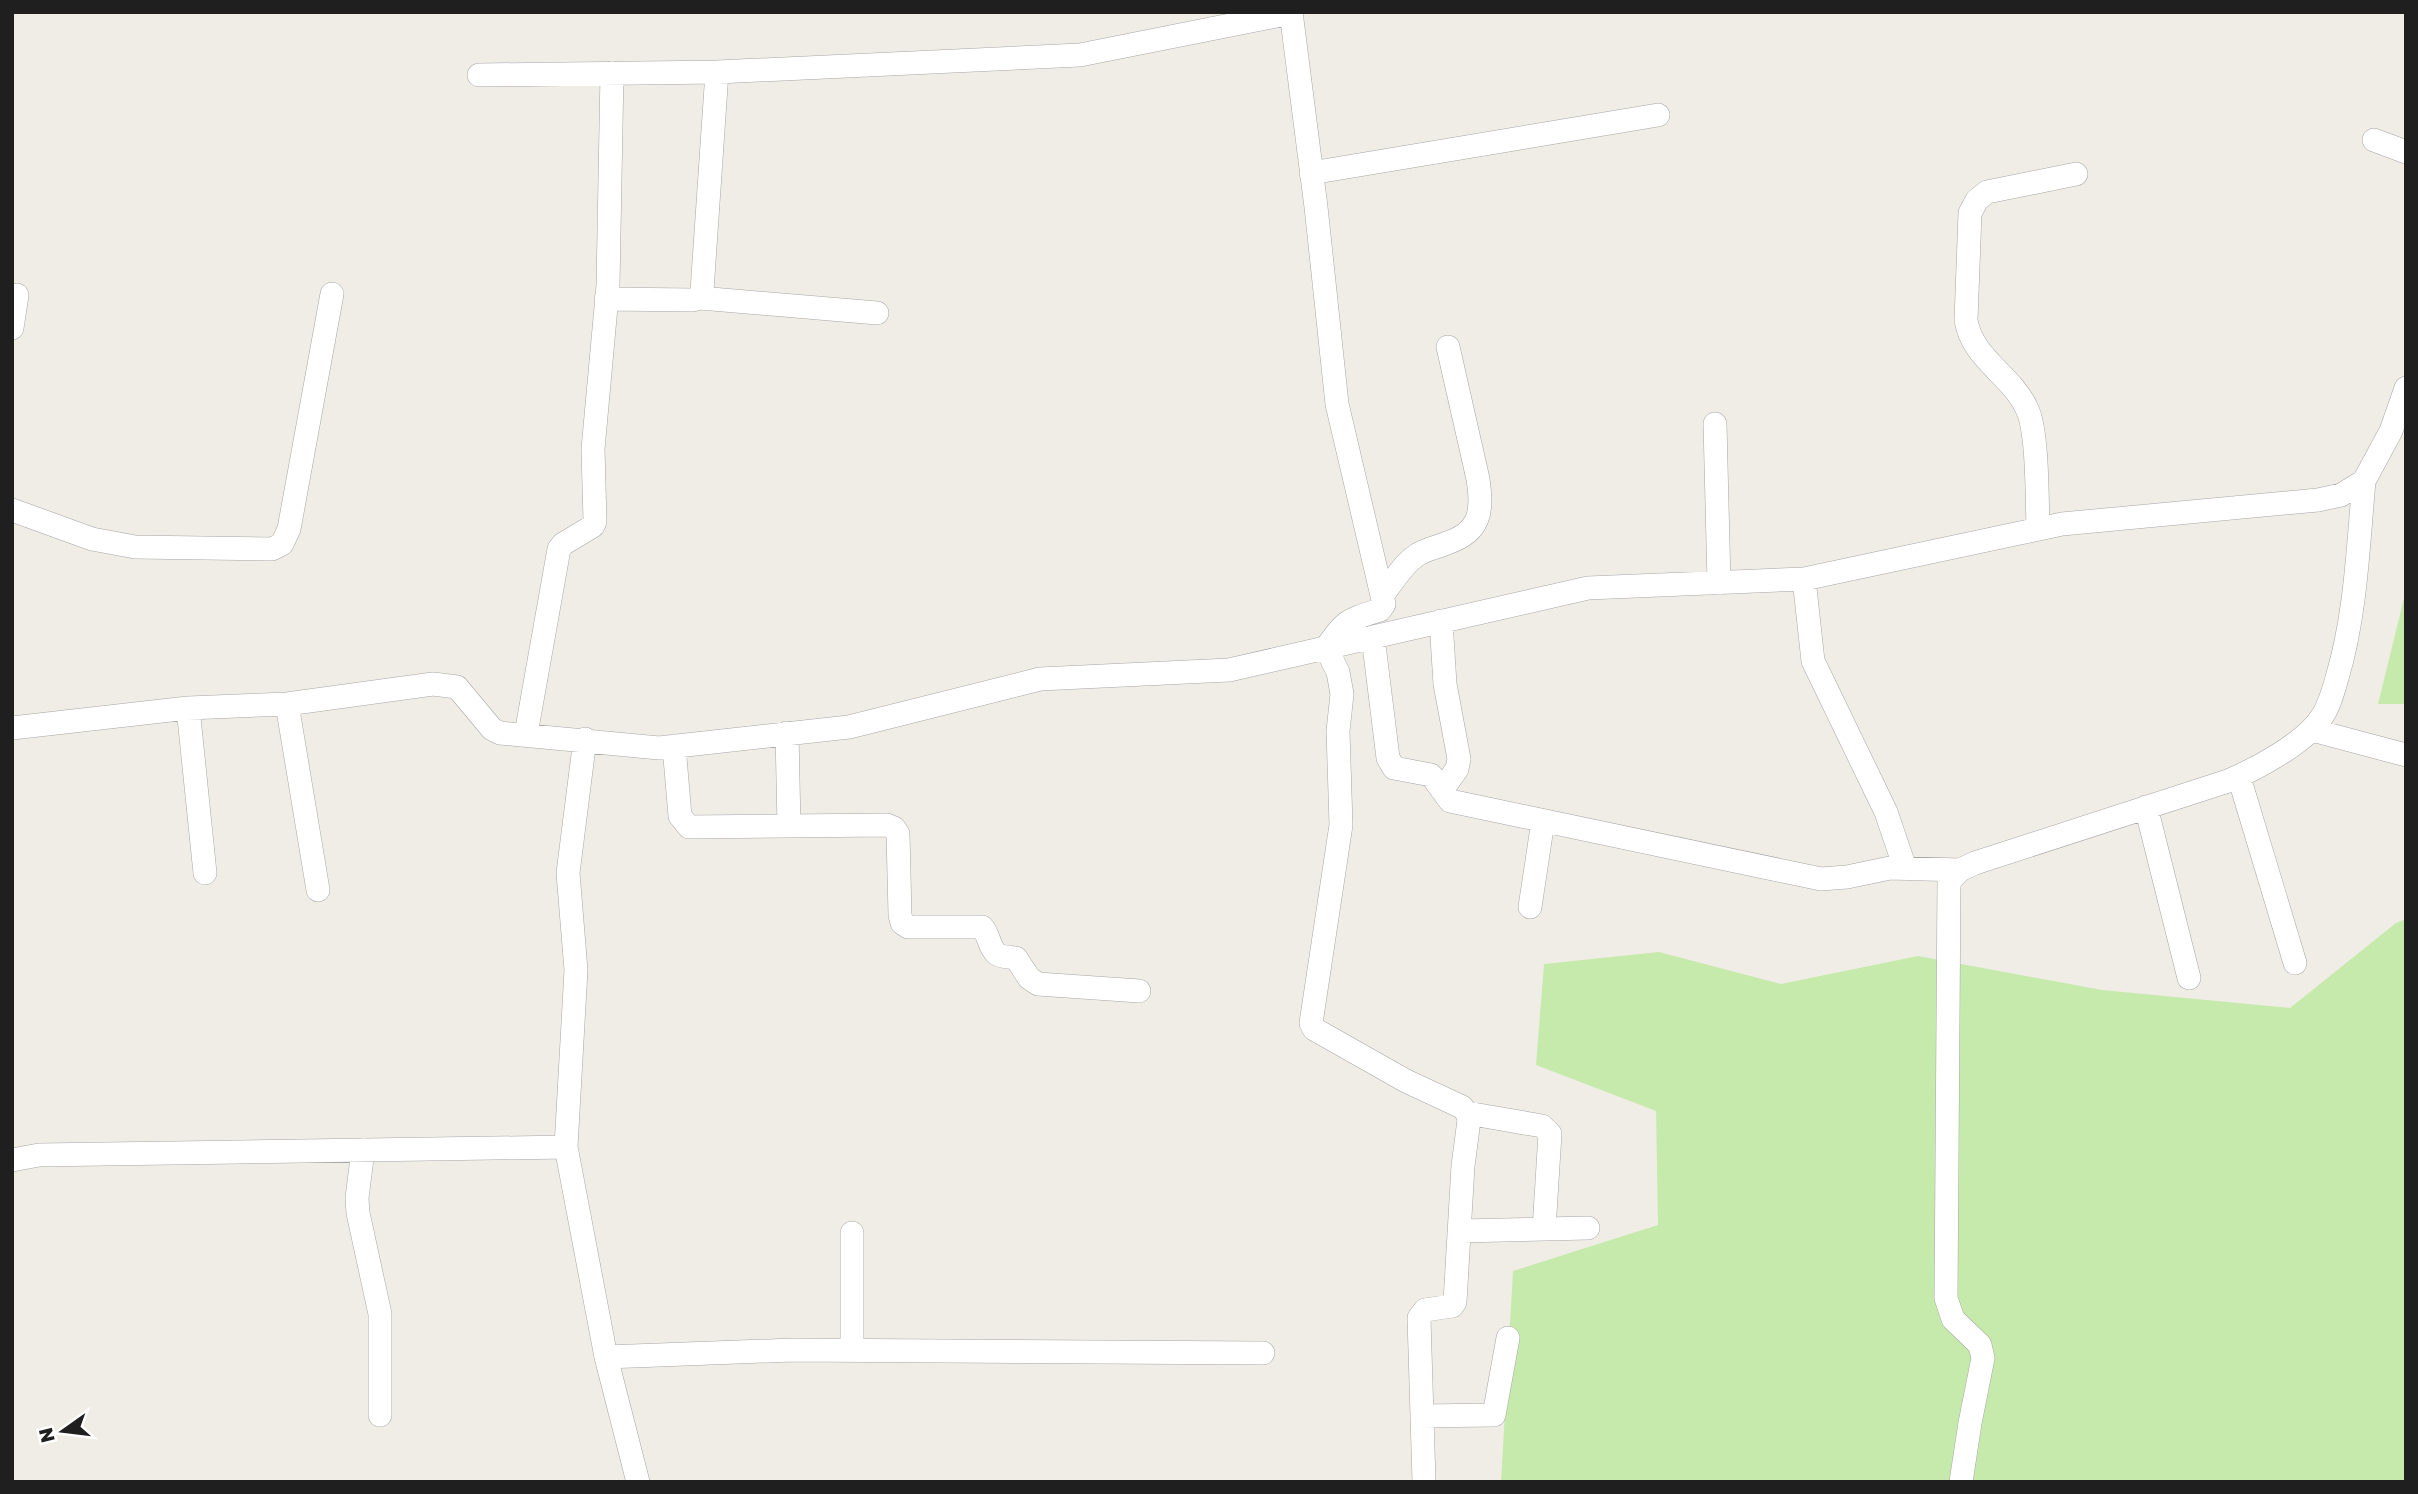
<svg xmlns="http://www.w3.org/2000/svg" width="2418" height="1494" font-family="'Golos Text',sans-serif">
	<style>
		.grass { fill: #c6eaac }
		.lines { fill: none; stroke-linecap: round; stroke-linejoin: round }
		.minor-casing { stroke: #a6a6a6; stroke-width: 24 }
		.minor { stroke: #fff; stroke-width: 23 }
	</style>
	<rect width="100%" height="100%" fill="#f0ede6"/>
	<path class="grass" d="M2406,590V704H2378Z
		M2406,919V1482H1501L1513,1271L1658,1225L1656,1111L1536,1065L1544,964L1659,952L1781,984L1918,956L2102,990L2290,1008L2396,923Z"/>
	<g class="lines">
		<defs>
			<path id="minor" d="M1291,12L1316,207L1337,404L1384,604L1380,610C1348,620 1346,619 1326,648L1338,672L1342,694L1338,731L1341,825L1311,1023L1314,1029L1406,1081L1462,1107L1467,1113L1469,1120L1463,1166L1455,1302L1452,1306L1425,1310L1419,1318L1424,1482
				M479,75L717,72L1080,55L1291,13
				M2374,140L2406,152
				M1311,173L1658,115
				M700,298L877,313
				M606,299L693,300L700,298L702,291L717,72
				M12,328L17,295
				M1715,424L1719,583
				M12,510L92,539L135,547L272,549L282,544L289,529L332,294
				M2038,529C2037,501 2038,431 2027,409C2012,375 1972,359 1966,320L1970,213L1977,200L1987,192L2076,174
				M1804,579L1813,661L1886,812L1905,868
				M1382,596C1392,583 1403,564 1417,555C1426,549 1438,547 1447,543C1481,532 1483,510 1478,479L1448,347
				M1441,621L1445,684L1459,759L1457,769L1442,790
				M1373,637L1388,758L1394,768L1431,775L1450,801L1821,879L1847,877L1890,868L1960,870
				M287,704L318,890
				M188,708L205,873
				M12,728L188,708L287,704L433,684L457,687L492,729L500,733L659,748L849,727L1040,679L1229,670L1588,588L1804,579L2062,524L2318,500L2341,495L2364,481L2391,431L2406,388
				M2312,730L2406,755
				M787,733L789,826
				M526,734L559,549L563,544L593,526L595,521L593,449L608,285L612,73
				M585,739L568,873L576,970L566,1147L606,1357L638,1482
				M674,746L680,816L689,827L887,825L894,828L898,834L900,915L902,923L908,927H982C989,934 989,948 997,954C1001,957 1010,957 1016,958L1029,978L1038,984L1139,991
				M2239,777L2295,963
				M2146,807L2189,978
				M1530,907L1543,821
				M1467,1113L1542,1126L1550,1134L1544,1229
				M363,1150L357,1198L358,1213L380,1314V1415
				M12,1160L39,1155L566,1147
				M1461,1231L1588,1228
				M852,1233V1350
				M606,1357L793,1350L1263,1353
				M1422,1416L1494,1415L1508,1338
				M1961,1482L1970,1423L1983,1358L1980,1345L1953,1319L1946,1298L1949,881L1960,870L1975,863L2228,781C2256,769 2305,743 2321,718C2329,707 2333,692 2337,678C2356,614 2358,547 2364,481"/>
		</defs>
		<use href="#minor" class="minor-casing"/>
		<use href="#minor" class="minor"/>
	</g>
	<rect width="2418" height="1494" fill="none" stroke="#1f1f1f" stroke-width="28"/>
	<g transform="translate(63 1431) rotate(256)" stroke="#ffffff" stroke-width="5" paint-order="stroke">
	<path d="M0-5L12 26L0 18L-12 26Z" fill="#1f1f1f"/>
	<text y="-10" font-size="19" font-weight="bold" text-anchor="middle" fill="#1f1f1f">N</text>
	</g>
</svg>
